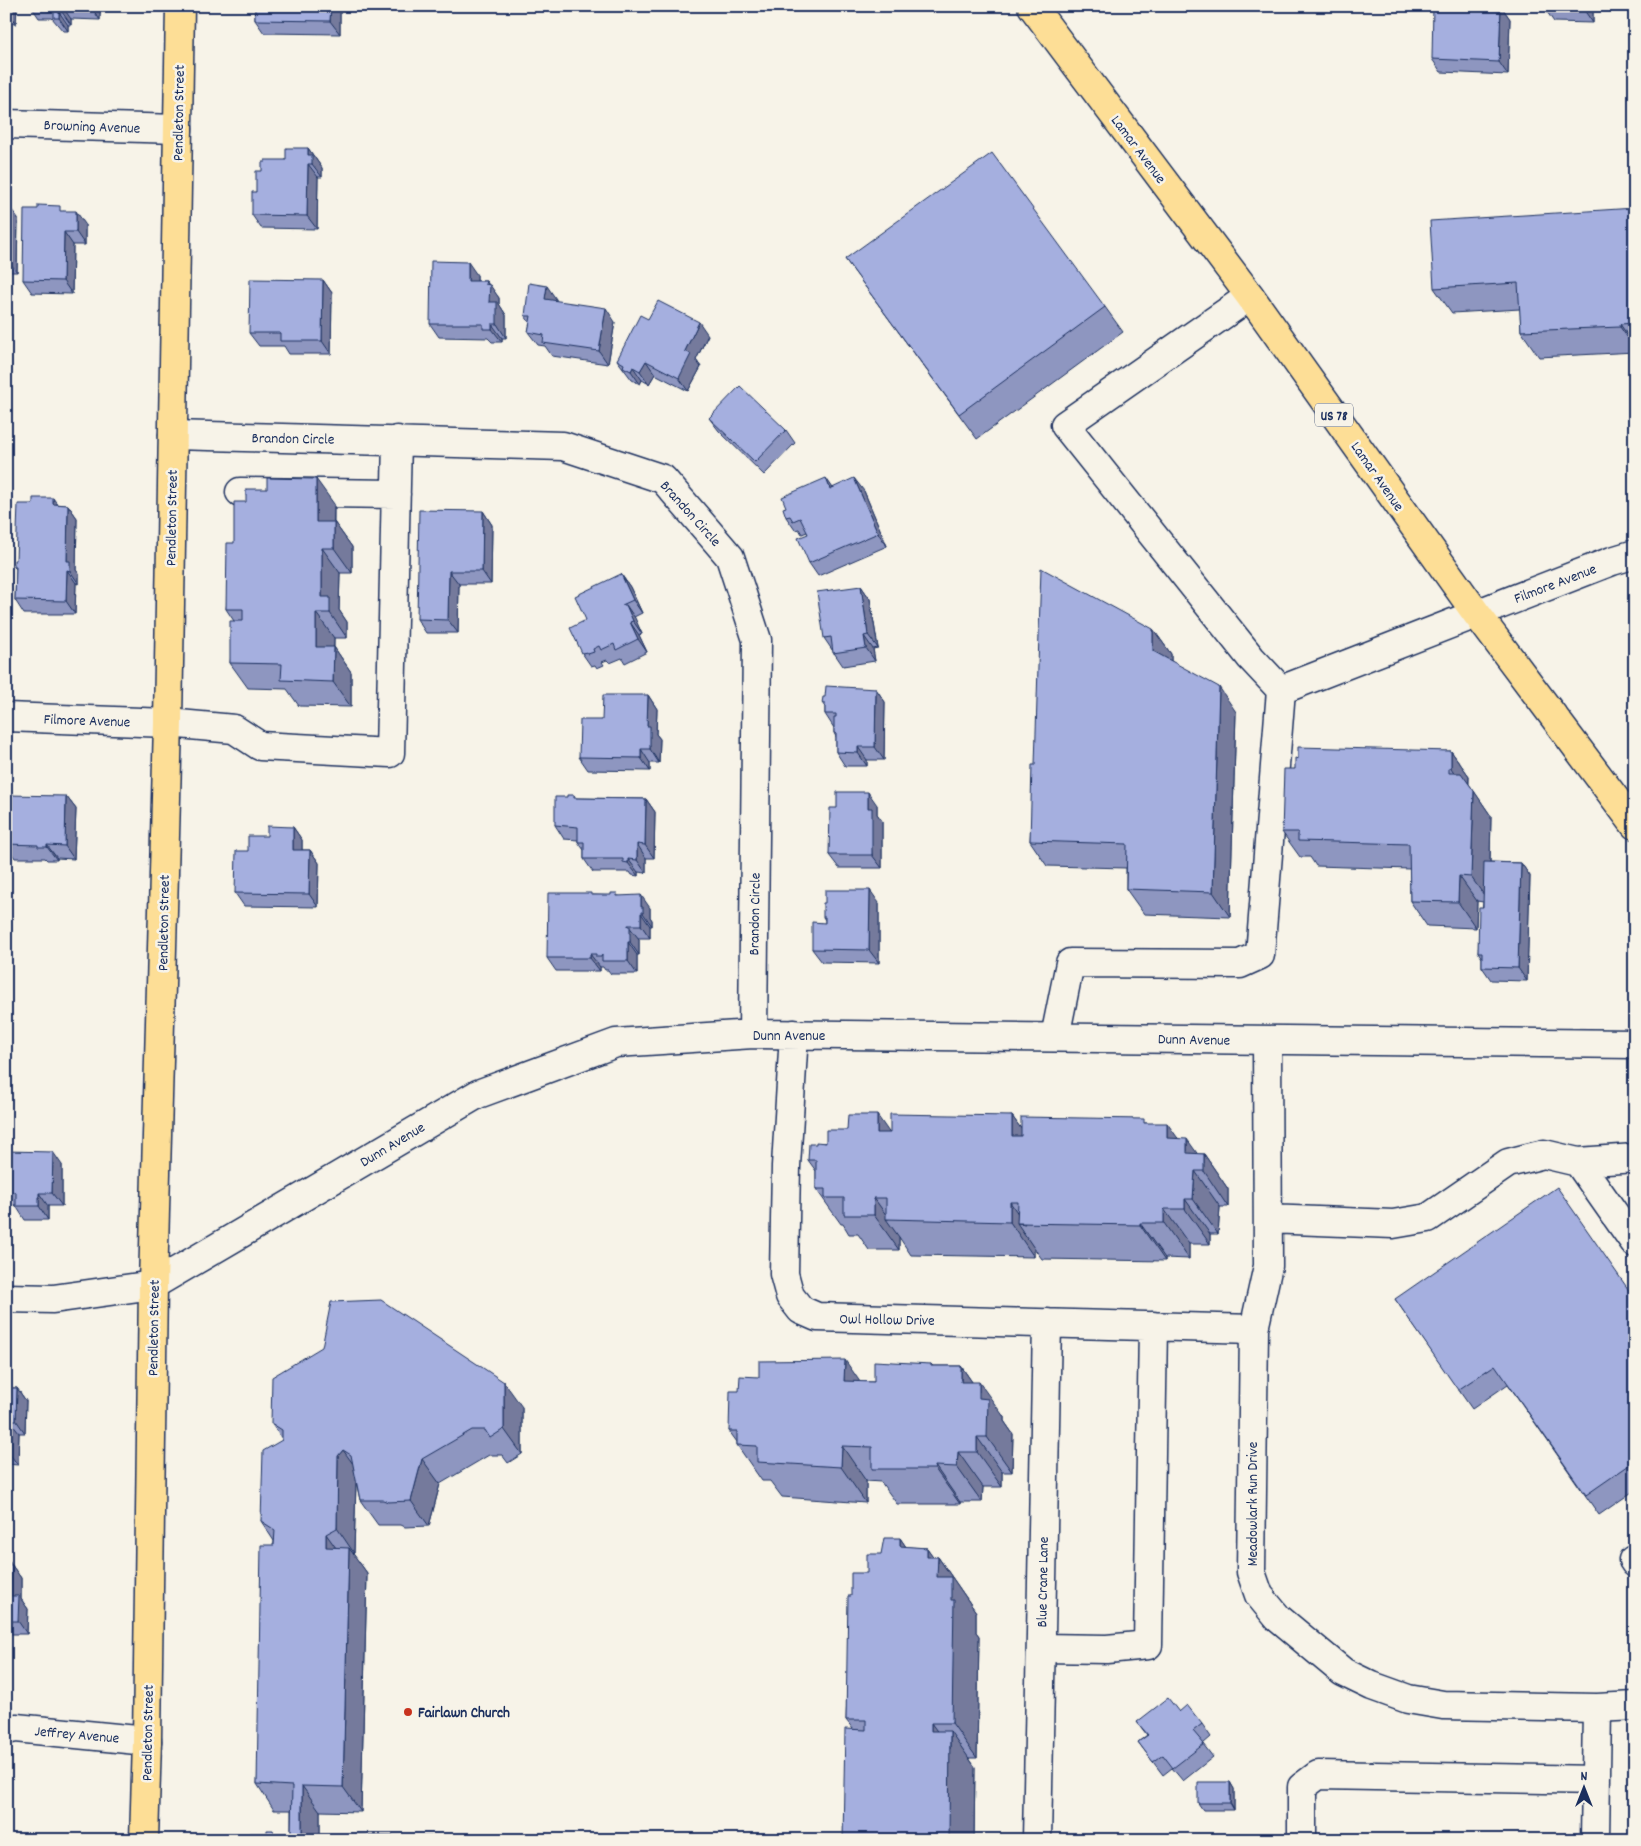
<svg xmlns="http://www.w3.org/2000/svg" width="1641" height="1846" font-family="Dekko,sans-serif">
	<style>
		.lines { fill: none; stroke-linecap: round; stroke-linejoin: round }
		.minor-casing { stroke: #1b2f5e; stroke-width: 31 }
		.major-casing { stroke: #1b2f5e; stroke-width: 31 }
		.minor { stroke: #f7f3e8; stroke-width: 28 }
		.major { stroke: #fdde96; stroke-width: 28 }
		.wall { fill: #8e96c0; stroke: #1b2f5e }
		.shaded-wall { fill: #747a9c; stroke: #1b2f5e }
		.building { fill: #a5afdf; stroke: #1b2f5e }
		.poi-dot { fill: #c8321e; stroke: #f7f3e8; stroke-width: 2 }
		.labels { text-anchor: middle; stroke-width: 5; stroke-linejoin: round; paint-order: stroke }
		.shield { fill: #f7f3e8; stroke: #5d6a87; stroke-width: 1 }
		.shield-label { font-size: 14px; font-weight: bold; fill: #1b2f5e }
		.street-label { font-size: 15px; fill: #1b2f5e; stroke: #f7f3e8 }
		.poi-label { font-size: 15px; font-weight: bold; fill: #1b2f5e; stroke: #f7f3e8; text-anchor: start }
	</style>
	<rect width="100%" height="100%" fill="#f7f3e8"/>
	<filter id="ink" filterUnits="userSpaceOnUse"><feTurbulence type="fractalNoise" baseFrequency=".02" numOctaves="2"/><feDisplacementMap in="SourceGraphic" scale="10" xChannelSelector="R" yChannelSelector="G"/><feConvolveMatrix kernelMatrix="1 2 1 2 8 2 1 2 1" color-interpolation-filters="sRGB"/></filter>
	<g filter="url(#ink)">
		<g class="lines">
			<defs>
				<path id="minor" d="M6,124L178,129
					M1250,296L1065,425L1251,658L1281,690
					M173,435L563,446L663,479L730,557L757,640L753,1034
					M240,492L396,494
					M6,717L168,723L234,729L260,746L390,753L397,440
					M794,1034L786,1166L784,1274L790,1296L801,1310L817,1317L1254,1329
					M1055,1037L1070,963L1240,964L1260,955L1281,690L1612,561L1635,554
					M1267,1040L1268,1266L1254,1329L1251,1572L1259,1595L1278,1618L1343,1672L1372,1686L1408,1699L1443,1705L1597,1708L1635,1706
					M1578,1162L1635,1158
					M1268,1219L1393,1224L1428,1218L1508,1163L1544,1154L1578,1162L1635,1243
					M6,1298L53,1299L153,1285L478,1094L616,1043L753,1034L1635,1044
					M1635,1559L1633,1560L1635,1563
					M1041,1648L1107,1649L1148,1645L1153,1326
					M6,1730L16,1728L147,1741
					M1037,1840L1047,1323
					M1302,1840V1787L1318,1775L1596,1780
					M1595,1840L1597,1708"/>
				<path id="major" d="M1032,6L1250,296L1476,613L1635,825
					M144,1840L147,1741L153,1285L168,723L180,6"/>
			</defs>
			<use href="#minor" class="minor-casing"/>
			<use href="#major" class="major-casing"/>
			<use href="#minor" class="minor"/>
			<use href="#major" class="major"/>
		</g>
		<path class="wall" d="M6,6H17L16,24L6,23Z
			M31,6H100V20L71,19V25H68V31H63L52,18H39Z
			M254,6H340V34L264,33L255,20V8Z
			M1501,6L1510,19L1508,75L1441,72L1432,59Z
			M1545,6H1593V23L1554,22L1545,9Z
			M308,148L322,168V177H318L317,229L261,228L252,215L256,192L262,171L286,160Z
			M6,205L18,218L17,272H6Z
			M1635,208V352L1539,357L1521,331L1520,309L1452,313L1434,288Z
			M63,211L85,224V245H73L72,294L32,293L23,280Z
			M845,259L1105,307L1123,332L977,439Z
			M477,275V281H486L499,298V304L506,315V338H502V342H492L488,338L439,337L430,324Z
			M323,280L332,293L331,354H289L284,346H259L249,333Z
			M556,299V301L615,322L608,364L552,356L545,346L538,345L528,332L530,323L525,316Z
			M648,319L708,335L696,360L701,367L688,391L655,374L649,384L642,380L640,384L632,380L617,360Z
			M709,418L786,430L795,443L764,475L719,431Z
			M833,488L864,491L887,546L818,576L809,563L808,534L807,532L802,534L799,529L795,530L786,517Z
			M334,504V522L352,547V573H340L339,610L347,622V638H334V647L351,672V707L299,706L287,689L248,688L230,663L234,621L226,609L234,543Z
			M58,505H68L77,518L76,570L79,574V584L76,583L75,614H24L15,600L16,569L14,567L16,560Z
			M483,511L492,525L491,584H459L458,633H426L417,619Z
			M621,574L630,587L642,613L634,617L642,634L639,635L647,652L625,663L622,658L610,663L607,660L602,662L604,665L597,668L595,665L591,666L582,653L586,620Z
			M861,586L870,599L878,648L873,649L875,661L843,666L824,638Z
			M1153,629L1171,654V661L1236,712L1230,917L1144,914L1126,889V868L1047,866L1030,841L1035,765Z
			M876,689L885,702L884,760H867V766H845L836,752V737L834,733V728L825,714V707L822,703Z
			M648,695L657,709L656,734L660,739L659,763H650V771L588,770L579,757L602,720Z
			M1451,751L1469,776V784L1491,816L1490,862L1521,863L1530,876L1527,981L1491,980L1482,967V958L1478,952L1483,902L1477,901L1476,928L1427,926L1410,901V869L1316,866L1310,857H1300L1282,832L1295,769L1298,759Z
			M574,795L576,798L646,799L655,812L654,858H646V873L638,872V876L632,875L630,872H593L584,859V850L578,842V840L564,839L555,825L567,797Z
			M66,796L76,809L74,859L57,858V860H47L45,858H15L6,845Z
			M877,805V814L882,821V868H839L829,855L837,808Z
			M293,827L302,840V850H310L319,863L318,907L244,906L235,893L267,836Z
			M593,895L619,896L650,908V917L652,920V926H650V938H638L639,939V955H637V974H611L608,970H605L603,967H600V971H556L547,958Z
			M879,903V963L822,962L812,949L825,923V920L823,917Z
			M1012,1116L1021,1129L1147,1123L1178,1138L1197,1154H1204L1228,1189V1207H1220L1218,1234H1210V1244H1189V1259L1165,1258V1261L1042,1259L1034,1248V1257L911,1255L899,1237V1250H869L858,1234H849L843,1224H841L816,1189V1171L808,1160L816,1144L889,1133Z
			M6,1151L62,1165V1206H48V1220H25L16,1206V1205H6Z
			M1635,1298V1490L1599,1515L1508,1384L1472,1409L1395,1299Z
			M931,1364L933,1366H961L972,1382L1004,1417V1421L1013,1434L1012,1472H1002V1487H983L982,1502H960V1504H897L881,1482L866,1481V1503L782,1497L770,1481H762L737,1445V1442L729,1431L739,1391L860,1382H874Z
			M6,1388H17L26,1401L25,1433H19L18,1465L6,1464Z
			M522,1407V1454L508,1463L502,1455H489L440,1484L429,1526L405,1527L401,1525H378L360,1500L356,1481L354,1553L353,1554L367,1573L361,1812L320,1811V1835L487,1838L488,1840H249L275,1833H291V1810H274L257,1784L274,1541L261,1521L282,1440V1439L271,1423Z
			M900,1538L906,1547L927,1548L933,1557H938L976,1612V1632L979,1636L977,1758H969L975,1767L974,1840H843L853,1729L846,1720L851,1596L881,1554Z
			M6,1557L21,1578V1599L28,1609L27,1634H7V1636H6Z
			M1179,1712L1202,1724L1211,1737L1203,1744L1213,1757L1183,1781L1172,1768L1163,1775L1138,1742L1147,1735L1137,1722Z
			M1230,1782L1234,1789V1810H1203L1198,1803Z"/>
		<path class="shaded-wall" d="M7,6H17L16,24L7,11Z
			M62,6L71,19V25L62,12Z
			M91,6H100V20L91,7Z
			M331,6H340V34L330,21Z
			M1501,6L1510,19L1508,75L1499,62Z
			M1584,6H1593V23L1584,10Z
			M59,12L68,25V31L59,18Z
			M308,148L322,168V177L312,164L308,155Z
			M308,164L318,177L317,229L307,216Z
			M8,205L18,218L17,272L7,259Z
			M76,211L85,224V245L76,232Z
			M64,232L73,245L72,294L63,281Z
			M468,262L477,275V294L468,281Z
			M323,280L332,293L331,354L322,341Z
			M486,281L490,287V285L499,298V304L506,315V338L497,324L489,302L485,284Z
			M547,286L556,299L554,312L545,299Z
			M606,308L615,322L608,364L599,351Z
			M699,322L708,335L696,360L701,367L688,391L679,378L685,351Z
			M492,324L502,338V342L492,329Z
			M1620,324L1635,346V348L1620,327Z
			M646,361L655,374L649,384L640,371Z
			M633,367L642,380L640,384L631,371Z
			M826,478L835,491L830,489Z
			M854,478L864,491L887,546L878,533Z
			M316,479L334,504L333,547L316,522Z
			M53,498L62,511L53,504Z
			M68,505L77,518L76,570L79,574V584L70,571L67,561Z
			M483,511L492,525L491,584L482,571Z
			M334,522L352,547V573L334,548Z
			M322,548L340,573L339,610L347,622V638L330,613L322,597Z
			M67,570L76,583L75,614L66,601Z
			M449,571L459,584L458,633L448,620Z
			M621,574L630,587L642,613L633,600Z
			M861,586L870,599L878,648L868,635Z
			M626,605L635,618L642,634L633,621Z
			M316,613L334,638L333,672L316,647Z
			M630,622L639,635L647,652L638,639Z
			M1153,629L1171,654V676L1153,651Z
			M864,636L873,649L875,661L866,648Z
			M334,647L351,672V707L333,682Z
			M1219,687L1236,712L1230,917L1213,892Z
			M876,689L885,702L884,760L875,747Z
			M648,695L657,709L656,734L660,739L659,763L650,749L647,726Z
			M858,747L867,760V766L858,753Z
			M641,749L650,763V771L641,758Z
			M1451,751L1469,776L1468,793L1451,768Z
			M1474,791L1491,816L1489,902L1471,877Z
			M868,792L877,805V814L882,821V868L872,855L868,808Z
			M66,796L76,809L74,859L65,846Z
			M646,799L655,812L654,858L645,845Z
			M293,827L302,840V863L293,850Z
			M637,844L646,858V873L637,860Z
			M47,845L57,858V860L47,847Z
			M310,850L319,863L318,907L309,894Z
			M628,859L638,872V876L628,863Z
			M1521,863L1530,876L1527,981L1518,968Z
			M1459,876L1477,901L1476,928L1458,902Z
			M870,890L879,903V963L869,950Z
			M641,895L650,908V917L652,920V926L643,913L641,907Z
			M641,913L650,926V938L641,925Z
			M628,925L639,939V955L630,942Z
			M628,942L637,955V974L628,961Z
			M590,954L600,967V971L590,958Z
			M877,1115L902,1151L877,1133Z
			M1012,1116L1037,1151L1012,1136Z
			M1167,1123L1187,1151V1139L1204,1163V1154L1228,1189V1207L1204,1171L1167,1138Z
			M53,1152L62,1165V1206L52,1193Z
			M1195,1171L1220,1207L1218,1234L1193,1199Z
			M39,1193L48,1206V1220L39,1206Z
			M874,1198L889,1219H886L899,1237V1250L874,1215Z
			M1185,1199L1210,1234V1244L1185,1209Z
			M1010,1202L1025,1224L1017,1223L1034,1248V1257L1010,1222Z
			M1164,1209L1189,1244V1259L1164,1223Z
			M1140,1223L1165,1258V1261L1140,1225Z
			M845,1360L869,1395L844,1381Z
			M961,1366L979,1392V1382L1004,1417V1421L1013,1434L1012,1472L987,1437L961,1382Z
			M504,1382L522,1407V1454L504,1429Z
			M17,1388L26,1401L25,1433L16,1420Z
			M9,1420L19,1433L18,1465L8,1452Z
			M977,1437L1002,1472V1487L977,1452Z
			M842,1446L866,1481V1503L841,1467Z
			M343,1450L361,1475L356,1481L354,1553L337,1528L338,1456Z
			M958,1452L983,1487L982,1502L957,1467Z
			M422,1459L440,1484L429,1526L411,1501Z
			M935,1466L960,1502V1504L935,1469Z
			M326,1534L344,1559L326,1547Z
			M900,1538L924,1573L900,1546Z
			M349,1548L367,1573L361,1812L343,1787Z
			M927,1548L938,1563V1557L976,1612V1632L979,1636L977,1758L952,1723L937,1577L927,1557Z
			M6,1557L21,1578V1599L28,1609L27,1634L18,1621L11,1596Z
			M931,1723L950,1749V1731L975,1767L974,1840H949L931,1731Z
			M1230,1782L1234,1789V1810L1230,1803Z
			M302,1786L320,1811V1840L302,1834Z"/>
		<path class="building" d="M47,6H91V7L62,6V12H59V18H54V11H47Z
			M255,6H331L330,21L255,20Z
			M1433,6H1501L1499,62L1432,59Z
			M1545,6H1584V10L1545,9Z
			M286,148H308V155H312V164H308L307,216L252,215V192H256V171H262V162H265V160H286Z
			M992,153L1105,307L959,414L845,259Z
			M6,205H8L7,259H6Z
			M38,205L60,206V211H76V232H64L63,281L23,280L24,209H38Z
			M1635,208V323L1620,324V327L1521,331L1518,283L1434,288L1430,221Z
			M431,261L468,262V281H486L485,284L490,285L489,302H497V324H492V329H483V324H430Z
			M250,279L323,280L322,341H280V333H249Z
			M529,283L547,286L545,299L606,308L599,351L543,343L544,335L528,332L531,316H525Z
			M658,301L699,322L685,351L691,354L679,378L646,361L640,371L633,367L631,371L623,367L624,364L617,360L640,315L648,319Z
			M740,386L786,430L755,462L709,418Z
			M267,478L316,479V522H334V548H322V597H330V613H316V647H334L333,682L281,680L282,664L230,663V621H243V609H226L227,543H234V502H246V489H267Z
			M826,478L830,489L854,478L878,533L809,563L798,538L808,534L800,518L793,521L790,516L786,517L783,508L786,507L782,497Z
			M33,498H53V504L68,505L67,561H70V571L67,570L66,601L15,600L16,567H14V560H16L18,504H33Z
			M419,510L483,511L482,571H449L448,620L417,619Z
			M1041,568L1153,629V651L1219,687L1213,892L1126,889L1127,844L1030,841L1032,765H1035Z
			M621,574L633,600L622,605H626L633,621L630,622L638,639L616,650L614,644L601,650L599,646L593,649L594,652L588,654L587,652L582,653L570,628L586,620L575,596Z
			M861,586L868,635L864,636L866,648L833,653L831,637L824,638L817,592Z
			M826,686L876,689L875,747H858V753L836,752V733H834V717H836V714H825V703H822L823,697H825Z
			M603,695H648L647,726H650V749H641V758L579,757L580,720H602Z
			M1298,747L1451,751V768H1449V773H1461L1474,791L1471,877L1459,876L1458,902L1410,901L1409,844L1298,841V832H1282L1284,769H1295V758L1298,759Z
			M837,792H868V808H872V855H829L830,808H837Z
			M7,795L66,796L65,846L47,845V847H38V845L6,844Z
			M567,795H574V798L646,799L645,845L637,844V860L628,859V863L623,862V859H584V842H578V827L555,825V797H567Z
			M267,826L293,827V850H310L309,894L235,893L236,851H248V836H267Z
			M1484,862L1521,863L1518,968L1482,967V952H1478L1479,907H1483Z
			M825,890H870L869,950L812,949V922L825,923V917H823V903H825Z
			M548,893H591V895H611V893H617V896L641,895V907H643V913H641V925H628V926H630V942H628V961H602V955L601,957H596V954H590V958H547Z
			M890,1114L1012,1116V1136H1021V1117L1144,1119V1123H1167V1138L1187,1139V1153L1204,1154V1171H1195L1193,1199H1185V1209H1164V1223H1140V1225L1017,1223L1018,1202H1010V1222L886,1219V1198H874V1215H844V1198H825V1189H816V1160H808L809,1144H816V1142L826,1143V1130H847L848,1115H877V1133H890Z
			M6,1151L53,1152L52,1193H39V1206H16V1192H6Z
			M1557,1187L1635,1299V1461L1586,1495L1495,1365L1458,1390L1395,1299Z
			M381,1300L504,1382V1429L490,1438L485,1430H472L422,1459L411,1501L388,1502L383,1500H360L351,1455L343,1450L338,1456L337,1528L326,1534V1547L349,1548L343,1787L302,1786V1834L487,1838V1840H249V1833H267V1830H273L274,1833H291L292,1786L257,1784L261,1545H274L275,1530L261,1521L263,1451L282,1440V1430L271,1423L272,1377L322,1347L331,1302Z
			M845,1360L844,1381L874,1382V1361L931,1364V1366H961V1382H979V1398L988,1399L987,1437H977V1452H958L957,1467L935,1466V1469H872V1447L842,1446L841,1467L757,1462V1446L737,1445V1431H729L730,1391H739L740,1376L759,1377V1361Z
			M6,1388H17L16,1420H9L8,1452H6Z
			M884,1538H900V1546L927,1548V1557H938L937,1577H951V1600H954L952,1723H931V1731H950L949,1840H843L845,1729L866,1730V1720H846L848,1596H851V1573H867V1554H881Z
			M6,1557L7,1565H12L11,1596H19L18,1621H6Z
			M1168,1698L1179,1712L1187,1705L1202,1724L1193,1731L1204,1744L1173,1768L1163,1755L1153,1762L1138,1742L1148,1735L1137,1722Z
			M1198,1782H1230V1803H1198Z"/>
	</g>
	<circle class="poi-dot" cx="408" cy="1712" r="5"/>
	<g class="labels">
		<rect class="shield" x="1315" y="403.5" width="38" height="23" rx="4"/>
		<g class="shield-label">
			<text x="1334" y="420">US 78</text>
		</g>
		<g class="street-label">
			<text transform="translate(178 113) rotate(-89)" y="5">Pendleton Street</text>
			<text transform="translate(92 126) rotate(2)" y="5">Browning Avenue</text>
			<text transform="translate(1139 149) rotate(53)" y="5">Lamar Avenue</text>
			<text transform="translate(293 438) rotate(1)" y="5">Brandon Circle</text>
			<text transform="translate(1378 476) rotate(55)" y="5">Lamar Avenue</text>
			<text transform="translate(691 513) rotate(48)" y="5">Brandon Circle</text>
			<text transform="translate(171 518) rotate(-89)" y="5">Pendleton Street</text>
			<text transform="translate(1555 583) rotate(-21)" y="5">Filmore Avenue</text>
			<text transform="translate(87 720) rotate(2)" y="5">Filmore Avenue</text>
			<text transform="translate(754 914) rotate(-89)" y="5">Brandon Circle</text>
			<text transform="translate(163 923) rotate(-89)" y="5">Pendleton Street</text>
			<text x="789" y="1040">Dunn Avenue</text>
			<text transform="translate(1194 1039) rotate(1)" y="5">Dunn Avenue</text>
			<text transform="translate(392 1144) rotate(-31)" y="5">Dunn Avenue</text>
			<text transform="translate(887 1319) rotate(1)" y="5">Owl Hollow Drive</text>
			<text transform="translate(153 1328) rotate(-89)" y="5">Pendleton Street</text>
			<text transform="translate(1252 1504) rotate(-90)" y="5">Meadowlark Run Drive</text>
			<text transform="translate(1042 1582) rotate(-89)" y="5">Blue Crane Lane</text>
			<text transform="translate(147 1733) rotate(-89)" y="5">Pendleton Street</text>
			<text transform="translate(77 1734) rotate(5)" y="5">Jeffrey Avenue</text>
		</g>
		<g class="poi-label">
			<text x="418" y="1717">Fairlawn Church</text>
		</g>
	</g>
	<rect width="1641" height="1846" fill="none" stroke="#f7f3e8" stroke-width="25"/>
	<rect x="12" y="12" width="1616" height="1821" fill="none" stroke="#1b2f5e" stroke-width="2" filter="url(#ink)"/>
	<g transform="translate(1584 1788)" stroke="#f7f3e8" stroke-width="4" paint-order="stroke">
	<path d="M0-4L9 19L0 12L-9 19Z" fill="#1b2f5e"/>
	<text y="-8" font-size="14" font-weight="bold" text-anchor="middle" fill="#1b2f5e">N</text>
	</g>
</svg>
